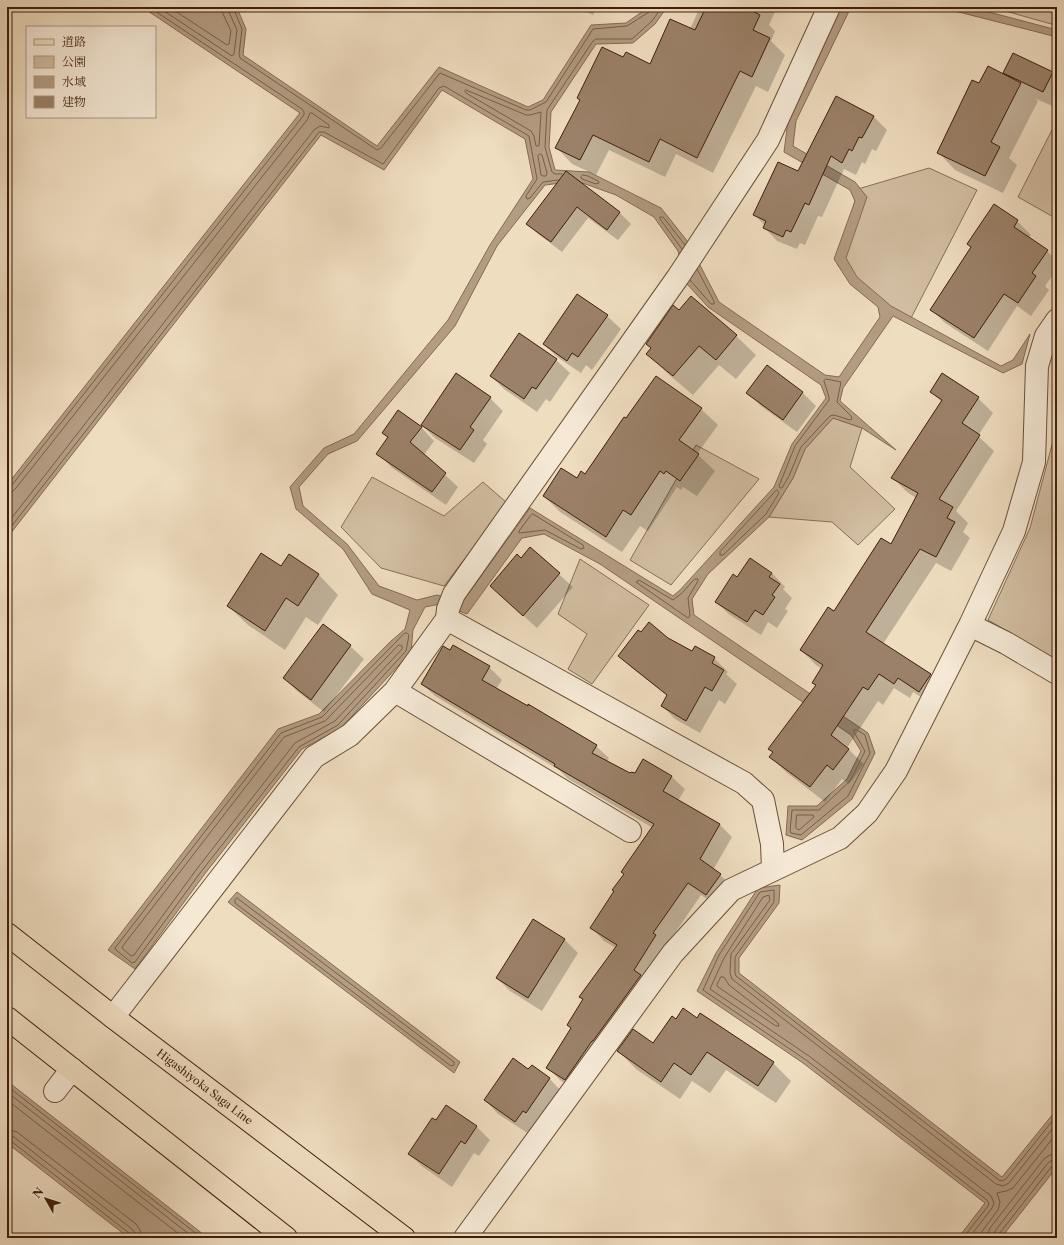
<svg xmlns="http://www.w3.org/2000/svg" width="1064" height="1245" font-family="'Libre Caslon Text','Noto Serif JP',serif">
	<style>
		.green { fill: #d1bda1; stroke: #886e56 }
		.water { fill: #b39c82; stroke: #856a52; fill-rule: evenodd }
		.shadow { fill: #0003 }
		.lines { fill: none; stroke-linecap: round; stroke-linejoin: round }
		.shore { stroke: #795d46; stroke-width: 1 }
		.building { fill: #9b8169; stroke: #3f1e0a }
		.minor-casing { stroke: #6b4e38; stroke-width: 24 }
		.major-casing { stroke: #3f1e0a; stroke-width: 24 }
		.minor { stroke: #f5e9d6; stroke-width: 22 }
		.major { stroke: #efddc0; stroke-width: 22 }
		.labels { text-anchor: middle; stroke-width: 3; stroke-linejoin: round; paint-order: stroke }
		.street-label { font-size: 11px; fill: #3f1e0a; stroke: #f5e9d6 }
	</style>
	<rect width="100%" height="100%" fill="#efddc0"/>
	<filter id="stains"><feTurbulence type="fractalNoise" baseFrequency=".005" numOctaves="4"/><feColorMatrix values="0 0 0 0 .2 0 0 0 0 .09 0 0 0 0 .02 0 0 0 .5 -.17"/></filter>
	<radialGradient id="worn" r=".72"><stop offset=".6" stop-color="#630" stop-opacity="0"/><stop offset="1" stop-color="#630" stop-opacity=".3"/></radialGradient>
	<path class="green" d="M991,7H1057V24L1055,25Z
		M1057,120V219L1018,197Z
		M929,168L977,190L909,322L890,309L838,266L858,189Z
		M1057,367V660L988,620L1030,528L1053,441L1054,373Z
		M833,418L862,428L850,467L895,509L858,545L832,522L769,517L793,478L805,449Z
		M696,445L759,479L671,585L630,560Z
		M372,477L444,516L483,482L507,503L444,586L381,568L341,527Z
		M580,559L649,605L592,684L568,669L587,634L558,614Z"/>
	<path class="water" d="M142,7L237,8L246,29L243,55L377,146L439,67L528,107L543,100L591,25L626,23L649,7H667L655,24L633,43L596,44L551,112L549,147L555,170L589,172L661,208L688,242L719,302L825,375L839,377L880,317L878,307L850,284L834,259L855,201L850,190L784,152L788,121L840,7H851L796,121L793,146L855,182L867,197L846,258L857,277L891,306L1001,366L1013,360L1030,334L1022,364L1003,373L893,316L843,388L840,401L896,450L862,428L833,418L805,449L793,478L769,517L708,574L692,599L694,615L868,733L875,753L852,799L802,840L786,835L788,806H817L847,779L861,751L851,735L600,564L544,534L522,538L467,614L440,604L425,607L413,630L411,652L341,728L302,749L204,875L135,969L108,950L278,729L319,714L390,642L405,629L410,610L372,594L343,549L296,509L290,487L324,448L354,434L448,320L490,245L533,179L525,139L442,90L384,170L321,135L7,538V485L300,113ZM577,181L616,195L654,217L678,251L687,284L708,307L821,385L826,398L792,444L774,487L680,590L673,596L530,508L463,601L437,595L417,600L379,586L347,544L303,506L299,487L328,454L357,441L455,326L497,246L545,185Z
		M939,7H970L1057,30V37Z
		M780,885L779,903L739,958V973L1002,1177L1057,1109V1167L1001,1238H958L985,1203L803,1063L697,991L716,953L758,888Z
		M237,892L460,1062L454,1073L228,902Z
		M7,1081L208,1238H129L7,1143Z"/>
	<path class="shadow" d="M576,7H597L593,15Z
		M700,7H777L769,25L775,31L771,41L785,55L768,92L756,86L713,173L676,154L665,177L609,150L596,175L572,164L557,148L623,59L650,65L690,29Z
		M1013,54L1053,73L1057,78V108L1034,98L1038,101L1009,158L1017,165L1003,193L955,170L938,152L979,84L1009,77L1004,72Z
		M837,98L874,117L887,130L876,151L872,149L865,164L862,162L856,175L844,169L822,217L818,216L805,245L800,243L797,249L777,241L764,227L765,225L754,215L798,173Z
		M566,172L620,213L631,224L618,240L588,218L562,252L538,234L527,224Z
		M994,206L1017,221L1031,235L1028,238L1047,251L1057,261V269L1045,286L1049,290L1031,316L1017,306L988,351L945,323L931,309L972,248Z
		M679,311L736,336L756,355L736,379L719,365L693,395L667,373L648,354Z
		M607,316L621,329L592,370L586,365L581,373L557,357L544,344Z
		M520,335L556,360L570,373L550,402L546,399L537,412L504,389L491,376Z
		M802,392L816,406L797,432L761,406L748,393Z
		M931,392L978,398L993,413L978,436L994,451L956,511L968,523L963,532L970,538L951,571L936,563L883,644L930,675L945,690L935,706L913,692L910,698L894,688L883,705L878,701L847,748L864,764L849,784L842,779L825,802L786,772L771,757L774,753L770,749L817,686L813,683L822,669L816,665L801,650L891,545L916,498L907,492L892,477L942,402Z
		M490,398L503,411L483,440L487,444L474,463L435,438L422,425Z
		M701,409L718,425L697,454L715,471L697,496L683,487L681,490L677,487L648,531L640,526L622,552L560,512L544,496L577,479Z
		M421,427L434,441L424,455L458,487L446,505L391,467L378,453L388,438L383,433Z
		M530,548L573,587L537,628L491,586L521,559Z
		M290,555L319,575L338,595L318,625L306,617L285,650L248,625L228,606L281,568Z
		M750,559L772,573L785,587L783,589L792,598L785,609L788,611L777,628L768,622L761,635L730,615L716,602L738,578Z
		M324,626L350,646L364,659L324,712L297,691L284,678Z
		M668,639L692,653L714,658L728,672L726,674L737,684L725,704L719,700L700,733L675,719L662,706L668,696L633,669L619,656Z
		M453,646L489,667L502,680L496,689L596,746L609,758L607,762L631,775H635L644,760L672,777L685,789L678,801L720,825L732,837L713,870L720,875L733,887L719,907L701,895L666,946L578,1092L560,1080L547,1067L572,1028L584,1000L580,996L616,948L604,941L592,928L653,828L568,779L559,770L435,696L422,684L450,651Z
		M533,920L565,940L578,953L542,1011L510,991L497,978Z
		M697,1019L773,1063L791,1081L776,1103L726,1070L710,1093L692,1081L680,1099L636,1069L618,1051L654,1044L676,1021Z
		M529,1071L549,1078L562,1092L529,1134L498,1114L485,1100Z
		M446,1107L477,1127L490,1140L479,1156L474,1153L452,1187L423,1167L409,1154L436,1122Z"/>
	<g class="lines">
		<path class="shore" d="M158,7L232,56L234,54L237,30L229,12L228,7
			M169,7L227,45L229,44L231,31L223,14L222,7
			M233,7L242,29L239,54L240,58L377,150L381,148L440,73L526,110H530L546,102L593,29L627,26L649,12L651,7
			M466,90L526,115H530L541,112L539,146H536L534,136L531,131L466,93L465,91Z
			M540,154L542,155L547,173L546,176H543L541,175L538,156Z
			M562,174H555L552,172L545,147L547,110L593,41L596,39H632L652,21L662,7
			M583,175L588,176L598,181L599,183L596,184L582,179L581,177Z
			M682,249L660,219V217H663L685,245
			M690,280L711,304H714V301L697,269
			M826,379L841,382L837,402L851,416L852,419L850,420L834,415L830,416L801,447L789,476L782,488H780L779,486L795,446L829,400V397L824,381Z
			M7,487L12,485L304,115V112L302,109L149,7
			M777,490L779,493L766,514L723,555H720V552Z
			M7,492H12L16,488L307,120L310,113H312L329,125V128L320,126L314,130L7,524
			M533,514L583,545L584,548L581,549L545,530L519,533V531L531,515Z
			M7,532L319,132H324L383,164L439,88L444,86L529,136L537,179L526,196L527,199L530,198L543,182L558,180
			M695,579H698V581L688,598L690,616L688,618L636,582L639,580L673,600L682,593Z
			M405,633H407L409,635L406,651L338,725L299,747L200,873L135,962L132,963L116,950L115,948L281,733L322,717L393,645Z
			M399,645L402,646V649L335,721L295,743L196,870L134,955L131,956L123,949L122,947L284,737L325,721Z
			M854,730H857L865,735L870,753L848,796L801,835L791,833L790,831L792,810H819L850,781L865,751L854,732Z
			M797,815H813L814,817L799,830L796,828Z
			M237,898L454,1062V1065L451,1066L235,903V900Z
			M721,977H724L729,985L778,1023L779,1026H776L718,987L717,985Z
			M7,1086L202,1238
			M7,1092L194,1238
			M7,1100L184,1238
			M7,1129L17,1132L136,1224L140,1230L142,1238
			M7,1135L14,1137L132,1229L135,1233L136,1238
			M7,1140L11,1141L129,1233L131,1238
			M963,1238L988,1206L989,1203L987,1200L806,1060L703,990L719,955L760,892L774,890V902L735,957V973L736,976L999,1180L1002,1181L1006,1179L1057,1115
			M969,1238L992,1208L994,1203L991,1196L809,1056L710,989L724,958L763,897L769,895L770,900L731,954L730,973L732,979L996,1184L1003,1186L1009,1183L1057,1123
			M977,1238L998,1210L1000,1202L997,1193L1006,1191L1013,1188L1057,1133
			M987,1238L990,1228L1044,1159L1050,1155L1057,1154
			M993,1238L995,1231L1048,1163L1052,1160H1057
			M998,1238L999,1234L1052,1166L1057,1165"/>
	</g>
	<path class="building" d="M706,7H745L760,15L753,30L770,38L752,77L740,71L697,158L660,139L649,162L593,135L580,160L555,148L580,100L577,98L602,47L623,57L626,52L650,64L670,19L695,30Z
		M1013,53L1053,72L1043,92L1003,73Z
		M988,66L1021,83L991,142L1000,147L985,176L937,153L972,80L979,83Z
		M836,96L874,116L862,138L859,137L852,151L849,149L842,163L831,156L809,205L805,203L791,232L786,230L783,237L763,228L766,221L753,215L778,162L798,171Z
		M566,171L620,212L607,230L577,207L551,242L526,224Z
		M994,204L1018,220L1014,227L1048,250L1032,273L1036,276L1018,303L1004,294L974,338L930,310L971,247L967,244Z
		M577,294L608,315L578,357L572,353L567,361L543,344Z
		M691,296L737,335L716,360L699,346L673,376L646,354L651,348L646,344L673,305L679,310Z
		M519,333L557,359L536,389L532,387L524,399L490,376Z
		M767,365L803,392L783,420L746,393Z
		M456,373L491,397L470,427L474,430L460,450L421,425Z
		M942,373L979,397L962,423L980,435L939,499L953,507L947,518L955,522L936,557L920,549L866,632L931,674L919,692L898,678L894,684L879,674L868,690L863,687L831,735L849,749L833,770L827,765L810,787L769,757L773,752L768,749L816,685L812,683L823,665L800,650L828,607L834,611L881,538L891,544L918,493L891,478L942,400L930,392Z
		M656,376L702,408L679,440L699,454L680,481L666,471L664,474L660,471L631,515L623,510L606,537L543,496L561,468L577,478L581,471L585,474L624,417L626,418Z
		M398,410L422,427L410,442L446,473L432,492L376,454L388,437L382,433Z
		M530,547L560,573L523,616L490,586L517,554L521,558Z
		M261,553L281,566L289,554L319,574L298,606L286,598L265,631L227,606Z
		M750,558L772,573L769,577L780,584L772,595L775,597L763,615L755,610L747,622L715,602L733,574L737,577Z
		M649,622L668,638L692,651L695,646L715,657L712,663L724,670L712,691L705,687L686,721L661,706L667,695L618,656L638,630L641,632Z
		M323,624L351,645L311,700L283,678Z
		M453,645L490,666L482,680L528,706V704L597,745L592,753L630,773L631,772L635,773L643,759L672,776L663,791L720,824L700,859L721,874L706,895L688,883L653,933L656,935L634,970L641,975L593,1041H592L565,1080L546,1068L571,1028L567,1025L583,999L579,997L617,945L590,928L614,891L612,890L624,874L621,872L654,824L554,766L555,764L421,684L443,646L450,650Z
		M533,919L565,939L528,998L496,978Z
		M683,1008L697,1018L700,1013L774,1062L758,1086L707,1052L691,1075L674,1063L661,1082L617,1051L633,1029L653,1043L672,1016L676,1019Z
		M513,1058L528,1069L532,1065L550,1078L526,1113L523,1111L515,1122L484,1100Z
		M446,1105L477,1126L465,1144L461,1141L439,1174L408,1154L432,1118L436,1120Z"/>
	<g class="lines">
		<defs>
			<path id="minor" d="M970,625L1006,643L1057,673
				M395,691L630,831
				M773,869L772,844L763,800L744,783L447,619L448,609L454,594L678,277L768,140L829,7
				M113,1017L314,757L350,735L395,691L447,619
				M55,1091L72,1069
				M465,1238L673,953L731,890L840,838L867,813L896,771L970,625L1014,531L1034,462L1037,366L1046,336L1057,320"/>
			<g id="major">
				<path id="s1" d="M7,934L113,1017L404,1238"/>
				<path d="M7,1018L286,1238"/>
			</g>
		</defs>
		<use href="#minor" class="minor-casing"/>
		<use href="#major" class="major-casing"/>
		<use href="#minor" class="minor"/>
		<use href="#major" class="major"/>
	</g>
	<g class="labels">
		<g class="street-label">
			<text dy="4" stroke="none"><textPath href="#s1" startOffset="250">Higashiyoka Saga Line</textPath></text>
		</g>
	</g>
	<rect width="1064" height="1245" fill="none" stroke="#efddc0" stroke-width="24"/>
	<rect x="8" y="8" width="1048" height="1229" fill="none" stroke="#3f1e0a" stroke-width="2"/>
	<rect x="12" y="12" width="1040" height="1221" fill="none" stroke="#3f1e0a"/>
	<rect x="26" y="26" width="130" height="92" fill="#f5e9d6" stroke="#ac9884"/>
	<rect x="34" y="39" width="20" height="6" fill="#efddc0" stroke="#ac9884"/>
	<text x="62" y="46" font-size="12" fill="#3f1e0a">道路</text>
	<rect x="34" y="56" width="20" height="12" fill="#d1bda1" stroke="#ac9884"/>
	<text x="62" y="66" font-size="12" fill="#3f1e0a">公園</text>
	<rect x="34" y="76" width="20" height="12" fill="#b39c82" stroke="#ac9884"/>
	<text x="62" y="86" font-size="12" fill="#3f1e0a">水域</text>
	<rect x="34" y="96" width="20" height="12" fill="#9b8169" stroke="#ac9884"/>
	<text x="62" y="106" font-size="12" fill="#3f1e0a">建物</text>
	<g transform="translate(46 1199) rotate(309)" stroke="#f5e9d6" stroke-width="3" paint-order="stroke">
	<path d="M0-3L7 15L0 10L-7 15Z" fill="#3f1e0a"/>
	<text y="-6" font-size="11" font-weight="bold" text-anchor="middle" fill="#3f1e0a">N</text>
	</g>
	<rect width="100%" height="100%" filter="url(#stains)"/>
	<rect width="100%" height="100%" fill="url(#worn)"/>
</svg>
